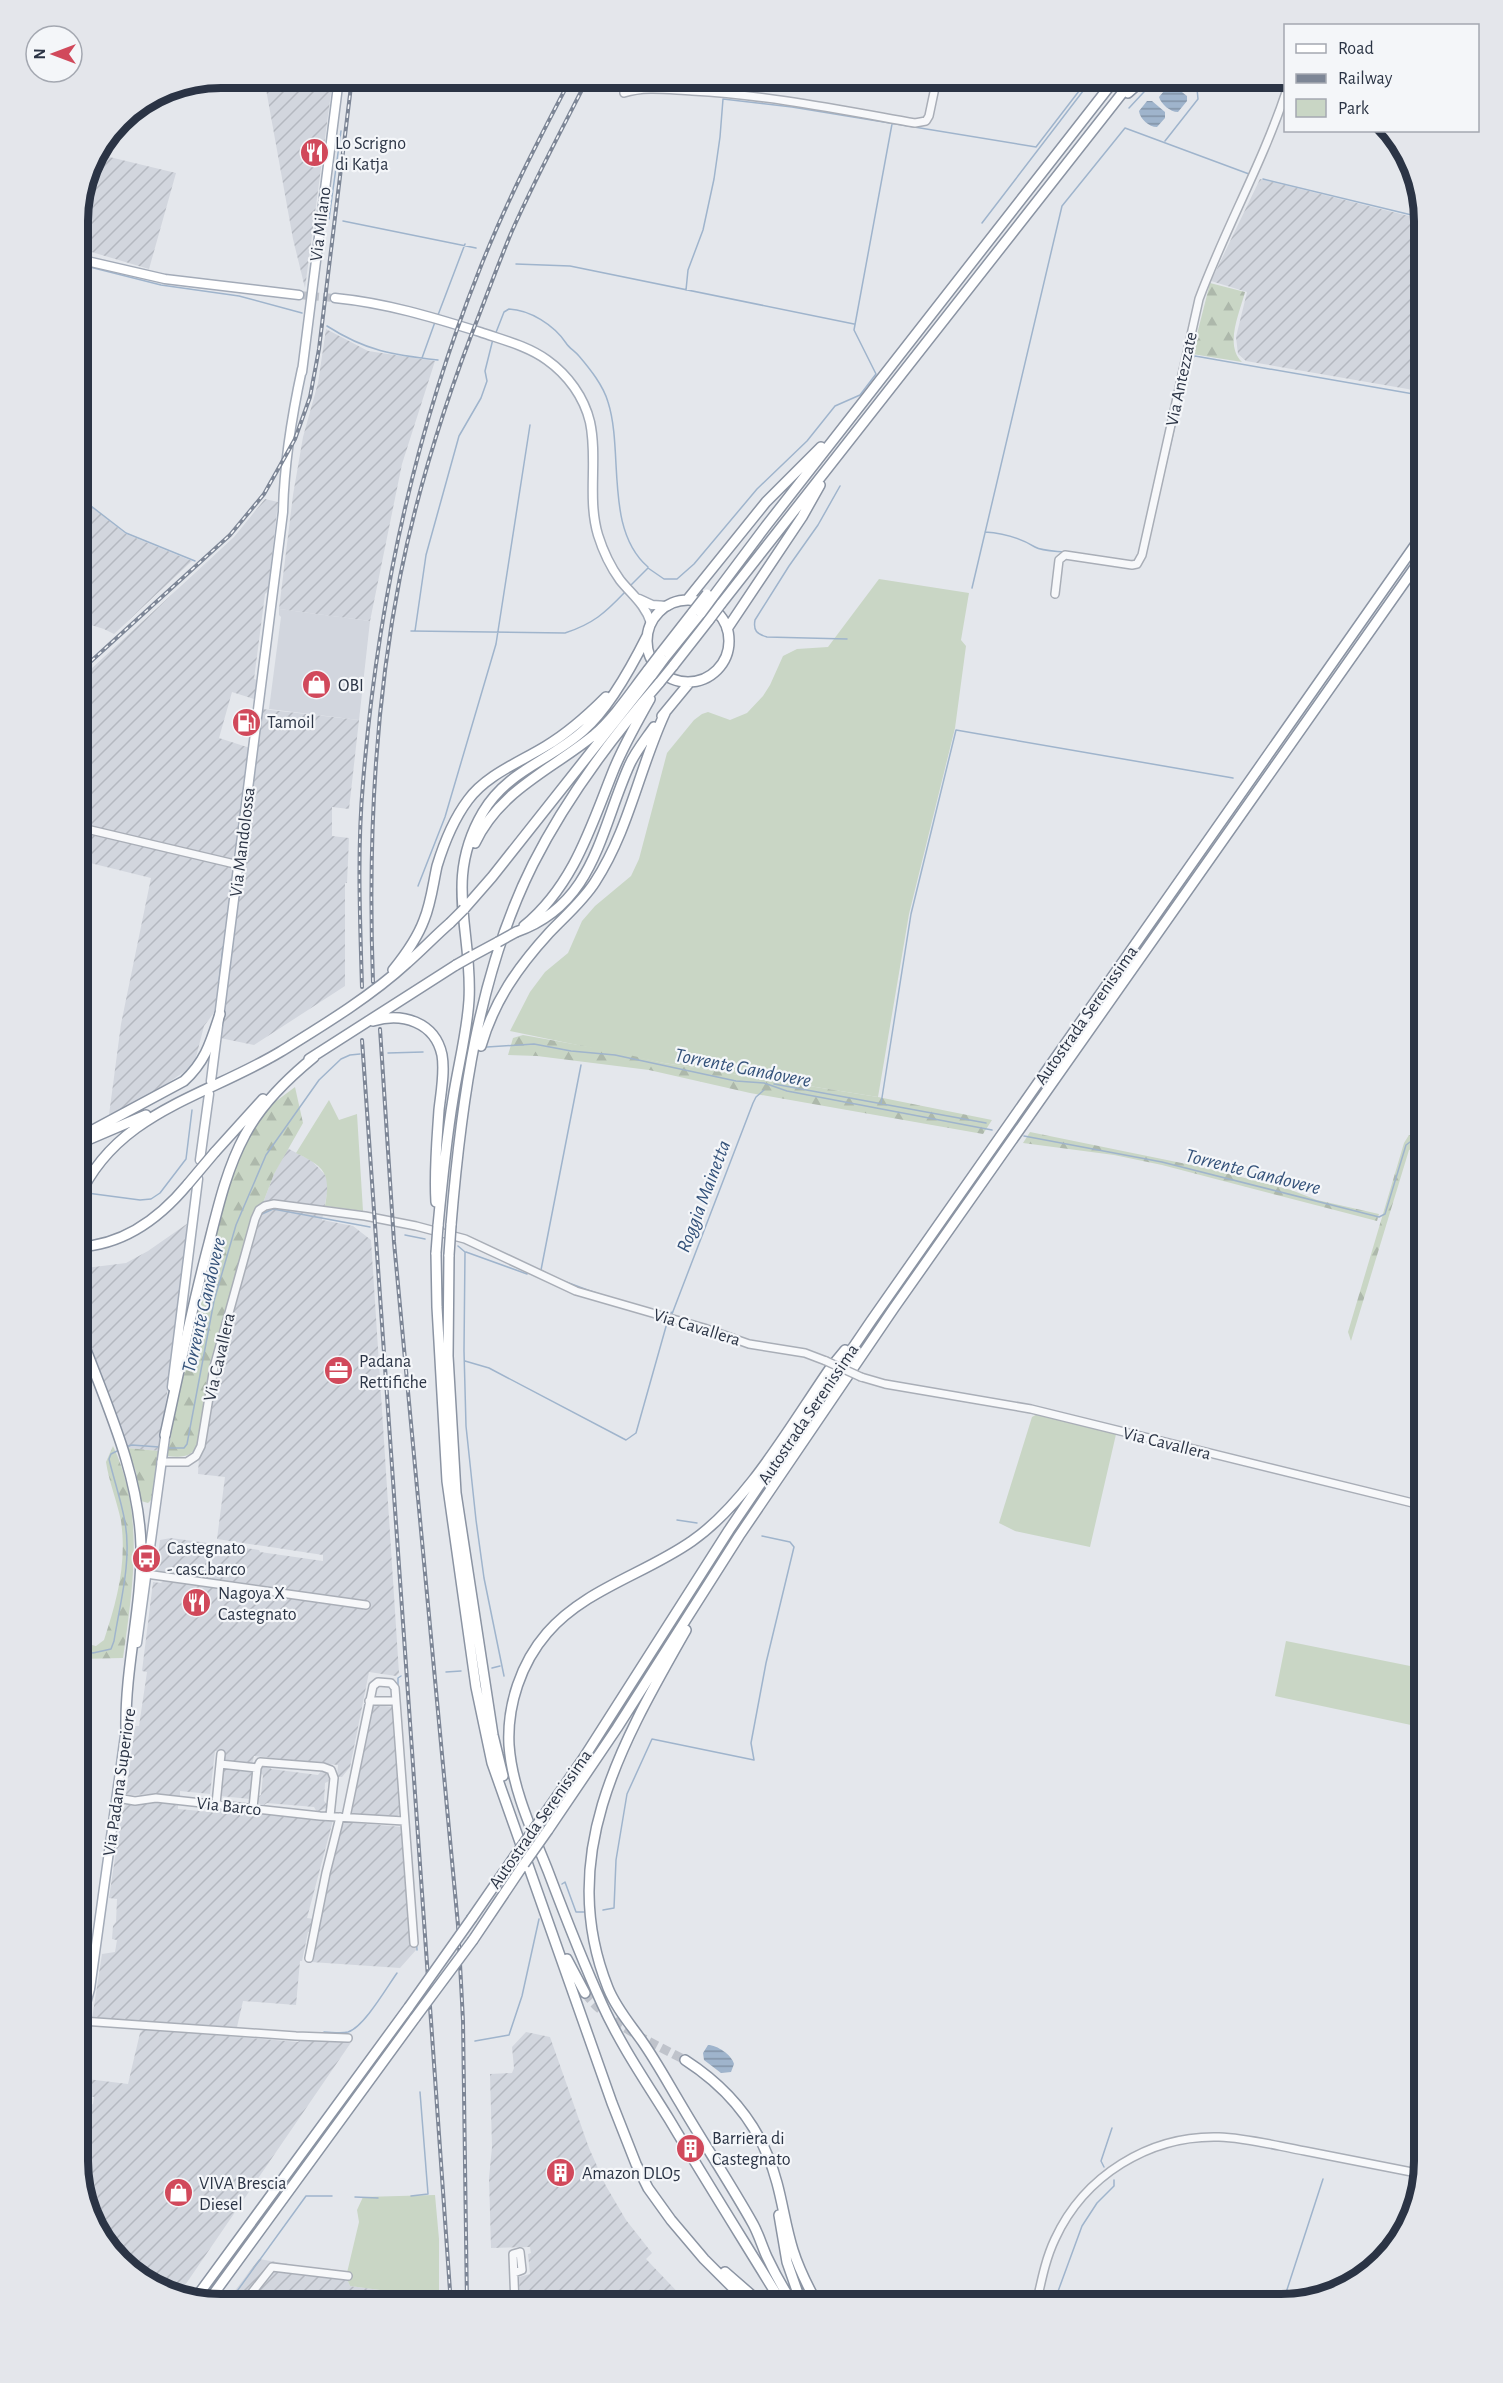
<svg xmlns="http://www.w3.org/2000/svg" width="1503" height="2383" font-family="'Alegreya Sans',sans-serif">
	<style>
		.built { fill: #d2d6de }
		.industrial { fill: url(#industrial-furrows) }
		.green { fill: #c9d6c5 }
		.forest { fill: url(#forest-firs) }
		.water { fill: url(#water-rules) }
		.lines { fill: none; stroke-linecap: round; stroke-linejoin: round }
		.stream { stroke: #9fb4cc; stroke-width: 1.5 }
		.major-tunnel { stroke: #bfc3cb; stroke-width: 8; stroke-dasharray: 8 4; stroke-linecap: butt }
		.highway-tunnel { stroke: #bfc3cb; stroke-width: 9; stroke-dasharray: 9 4.5; stroke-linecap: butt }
		.minor-casing { stroke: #a9aeb7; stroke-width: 10 }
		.major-casing { stroke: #a3abb8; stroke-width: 11 }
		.highway-casing { stroke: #8b94a3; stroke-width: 12 }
		.minor { stroke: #f7f8fa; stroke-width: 7 }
		.major { stroke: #fff; stroke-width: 8 }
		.highway { stroke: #fff; stroke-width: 9 }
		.rail-casing { stroke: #7d8696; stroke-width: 4 }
		.rail { stroke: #f4f6f9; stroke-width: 1.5; stroke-dasharray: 4.5; stroke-linecap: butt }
		.minor-bridge-casing { stroke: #a9aeb7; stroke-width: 10; stroke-linecap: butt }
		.highway-bridge-casing { stroke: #8b94a3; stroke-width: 12; stroke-linecap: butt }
		.minor-bridge { stroke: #f7f8fa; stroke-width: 7 }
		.highway-bridge { stroke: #fff; stroke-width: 9 }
		.labels { text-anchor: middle; stroke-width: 4.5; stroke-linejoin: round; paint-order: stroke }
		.poi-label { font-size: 18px; fill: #2b3445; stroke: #f4f6f9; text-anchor: start }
		.street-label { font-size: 18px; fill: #2b3445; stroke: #f4f6f9 }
		.water-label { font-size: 20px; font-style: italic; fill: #34527a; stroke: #f4f6f9 }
		.rim { fill: none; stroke: #2b3445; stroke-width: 8 }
	</style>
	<defs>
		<pattern id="industrial-furrows" width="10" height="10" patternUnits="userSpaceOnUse" patternTransform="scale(1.5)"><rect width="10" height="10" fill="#d2d6de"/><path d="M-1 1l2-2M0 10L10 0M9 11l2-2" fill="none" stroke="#b4b8c0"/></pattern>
		<pattern id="forest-firs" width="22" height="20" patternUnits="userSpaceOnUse" patternTransform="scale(1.5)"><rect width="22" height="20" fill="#c9d6c5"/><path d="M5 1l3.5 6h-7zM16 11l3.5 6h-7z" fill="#adb8ab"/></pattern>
		<pattern id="water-rules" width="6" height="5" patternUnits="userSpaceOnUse" patternTransform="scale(1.5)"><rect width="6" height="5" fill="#9fb4cc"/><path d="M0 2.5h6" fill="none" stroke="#8293a7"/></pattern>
	</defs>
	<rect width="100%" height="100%" fill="#e4e7ec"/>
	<path class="built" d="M279,609L370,621L359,720L269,709L281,617L279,615Z"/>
	<path class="industrial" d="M264,78H333L305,288L293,239Z
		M97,154L176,173L149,269L78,248V212L89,166Z
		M1260,179L1425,220V392L1246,361L1238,354L1236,337L1247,292L1211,281Z
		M326,329L368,351L435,361L402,464L370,621L279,609L293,495L303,437L318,383Z
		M78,496L126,534L192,561L114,634L104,629L78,621Z
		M265,499L278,502L268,591L265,594L254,679L257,680L254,699L232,692L219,738L250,748L236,862L78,824V681L234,537Z
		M262,709L359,720L349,809L332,807V836L349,838L347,883H345V986L254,1045L220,1038Z
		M78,828L235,866L216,1010L204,1026L194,1065L134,1106L109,1115L121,1024L151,878L78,860Z
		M287,1148L312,1161L327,1177L329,1183L322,1220L353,1226L371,1240L399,1673L396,1676L369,1672L350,1767L342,1777H337L338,1765L254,1756L252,1764L224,1761L225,1752L215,1751L210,1794L180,1791V1796L154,1794L131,1795L126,1794L135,1726H139L147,1672L142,1671L153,1582L161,1583L166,1578L263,1592L267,1597L272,1598L273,1595L363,1607V1610H368L369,1602L156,1571L160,1540L171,1538L259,1550L260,1552L323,1561V1555L217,1539L225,1477L198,1474L199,1457L205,1445L216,1370L241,1285L226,1312L250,1222L258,1216L274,1174Z
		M191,1221L159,1451L127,1448L100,1375L78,1298V1269L126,1263L148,1251Z
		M375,1705L394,1707L401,1813L397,1816L355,1815L351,1812L371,1707Z
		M268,1764L271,1769L318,1775L322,1770L327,1772L331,1780L325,1783L324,1801L328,1805L326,1808L317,1812L314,1807L267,1803L263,1806L260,1805L257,1797L261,1795L263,1775L259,1772L261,1767Z
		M223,1769L253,1771L250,1799L220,1796Z
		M154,1802L178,1805V1809L212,1812L213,1808L333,1820L307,1918L314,1919L312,1932H308L302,1961H300L296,2005L243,2001L237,2027L92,2019L102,1954L115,1952L117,1940L112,1939L113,1926L116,1922L117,1899L109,1898L122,1811L127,1803Z
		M346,1822L402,1827L417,1944L416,1950L400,1968L311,1962L329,1873L342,1825Z
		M144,2029L298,2042L301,2039L352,2041L179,2294L142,2281L93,2226L82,2177L91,2105L93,2104L94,2097L85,2095L87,2079L128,2084L140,2033Z
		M526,2032L550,2037L589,2148L606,2186L626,2220L652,2253L646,2259L690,2305H520L519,2277L530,2274L528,2254L531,2253L530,2247L491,2248L489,2178L492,2147L490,2074L512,2073L514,2068L512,2047Z
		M259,2259L334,2272L346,2277L350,2286L432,2297L433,2305H224Z"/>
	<path class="green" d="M879,579L969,593L961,640L966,646L955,728L909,914L878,1097L664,1063L510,1031L530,992L545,972L568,953L582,921L595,906L631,876L639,859L667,753L694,720L702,714L708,712L730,720L747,713L763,696L770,685L783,656L797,649L828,647Z
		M329,1100L339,1120L357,1114L363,1211L325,1206C331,1173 325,1167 296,1153Z
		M1039,1413L1117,1430L1090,1547L1015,1531L999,1523L1032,1417Z
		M1286,1641L1425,1669V1728L1275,1696Z
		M435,2195L439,2239V2295L432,2297L350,2286L346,2277L359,2222L357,2210L363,2197Z"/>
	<path class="forest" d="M1210,283L1245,292C1240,312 1224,345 1242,362L1192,354Z
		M523,1035L612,1051L664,1063L878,1097L992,1120L983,1134L750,1093L649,1070L537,1056L508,1055L513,1038Z
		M295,1087L303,1123L274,1174L258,1216L250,1222L211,1364L199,1442C193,1457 183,1458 167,1456L189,1340L230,1178L241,1151L263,1111Z
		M1030,1132L1206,1168L1291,1190L1317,1200L1379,1214L1377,1221L1162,1165L1114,1155L1023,1143Z
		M1409,1135L1425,1139V1150L1415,1148L1409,1150L1351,1341L1348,1332L1404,1143Z
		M113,1446C145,1514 133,1586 123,1658L78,1659V1643L96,1646L104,1640C117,1601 127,1563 121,1521C117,1501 109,1482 106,1462Z
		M127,1448L159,1451L152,1499L148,1503L141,1501L136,1472Z"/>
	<path class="water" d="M1169,85H1173L1187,96V101L1178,112C1170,112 1161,104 1159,97Z
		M1147,101H1152L1165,112V118L1157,127C1149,127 1140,119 1139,111Z
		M708,2045C717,2045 732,2055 734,2064L731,2072L721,2073L704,2060L703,2053Z"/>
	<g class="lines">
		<path class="stream" d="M1129,108L1157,78
			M1165,141L1198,99L1196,78
			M1263,179L1424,218
			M329,219L341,131
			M343,221L476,248
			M982,223L1093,78
			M78,264L161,285L239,296L302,313
			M516,264L570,266L854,324
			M686,290L688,270L703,230L714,179L720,137L723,99L792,107L1036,147L1089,78
			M438,315L465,244
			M327,326C366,351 393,355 438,360
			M495,335L504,312L509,309C530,310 554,325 566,343C569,348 575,351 579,356C590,369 603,385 608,402C624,452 604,529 648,567
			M422,358L435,322
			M840,486L818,525L789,566L755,620C753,631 757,634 767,637L847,639
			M78,496L126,533L195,561
			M1154,517L1190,359L1195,356L1425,396
			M985,532C1003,533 1020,538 1035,547C1042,551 1055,551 1064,552
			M630,586L648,568L664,579H677L694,564L757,489L807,441L835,406L860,395L876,374L854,330L892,124
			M972,588L1062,206L1125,128L1249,174
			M411,631L565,633C593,624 605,613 625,592
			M415,631L426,555L459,436L481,398L487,381L485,371L493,339
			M418,886L445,817L496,644L530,425
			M219,982L223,947
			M487,1047L534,1044L571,1051L615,1055L736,1081L764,1083L787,1091L992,1130
			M388,1053L423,1052
			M774,1084L986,1123
			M881,1104L911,914L956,730L1233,778
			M1024,1136L1162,1162L1379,1217L1385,1214L1406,1145L1410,1142L1425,1144
			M87,1193L140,1200L151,1199L160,1193L186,1159L192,1110
			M262,1214L273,1209L370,1227
			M405,1235L425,1239
			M458,1246L465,1252L464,1351L466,1426L476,1520L484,1578L504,1676
			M466,1252L527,1274
			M551,1276L541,1270L581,1065
			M558,1279C576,1286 659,1317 673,1312
			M672,1314L753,1103L756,1097L764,1090
			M465,1361L489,1368L626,1440L636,1433L667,1323
			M125,1447L132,1445L159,1447
			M168,1448H184L187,1444L214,1301L236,1225L266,1155L319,1080L341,1059L350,1055L360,1054
			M677,1520L697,1523
			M78,1650L93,1653L111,1649L114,1641C120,1603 132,1561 125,1522C121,1500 114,1480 109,1459L111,1454L117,1451
			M492,1668L500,1666
			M446,1672L461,1671
			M398,1686V1678L401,1676
			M406,1793L417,1950
			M562,1884L565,1882L576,1912H587
			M603,1910L614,1908L616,1860L627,1794L652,1739L754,1760L751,1743L766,1663L794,1547L790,1542L762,1536
			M324,2032C331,2032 341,2034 348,2032C364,2027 387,1987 397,1973
			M475,2041L509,2035L522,1996L539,1919
			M1104,2167L1101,2161L1112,2128
			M411,2196L428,2194L420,2092
			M355,2197L378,2198
			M227,2305L306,2196H332
			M1053,2305L1082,2226L1097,2203L1114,2186V2180
			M1282,2305L1323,2179"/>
		<path class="major-tunnel" d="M299,295L335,298"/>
		<path class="highway-tunnel" d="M585,1993C608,2024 651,2042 685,2060"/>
		<defs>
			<path id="minor" d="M624,93C646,86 669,90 692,91C767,95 841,110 915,123L926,121L929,116L937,78
				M1055,594L1059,560L1065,555L1132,565L1137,564L1142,555L1199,299C1225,229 1262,164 1286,92
				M78,827L239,865
				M861,1377L885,1384L1031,1409L1425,1506
				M161,1462H187L196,1456L201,1446L214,1367L255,1219L259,1210L265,1206L274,1204L365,1216L416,1226L465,1239L576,1291L704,1328L749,1344L805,1353L826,1361
				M146,1574L366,1605
				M369,1701H396
				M220,1764L257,1768
				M117,1798L135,1801L156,1798L320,1816L404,1821
				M216,1804L221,1754
				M253,1808L257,1768L260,1762L323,1767L331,1770L334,1778L330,1816
				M346,1817L373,1686L378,1682L391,1683L395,1688L414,1943
				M309,1958L326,1873L340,1817
				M82,2021L296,2036L348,2038
				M514,2273L522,2270L520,2252L513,2254L515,2305
				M242,2305L272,2267L348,2276
				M1036,2305C1041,2283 1045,2260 1055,2239C1084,2176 1149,2135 1219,2137C1248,2138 1277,2146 1305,2151C1344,2159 1383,2166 1422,2174"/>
			<path id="major" d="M78,259L165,279L299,295
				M335,298C386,303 432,317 480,332C503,340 528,346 547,360C568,375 584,397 590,422C598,459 587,498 598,535C603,551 610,566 620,580C632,595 645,604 651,623
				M302,372L339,78
				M639,599L652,605L667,606
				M211,1081L283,512C284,465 292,415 302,369
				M200,1160L209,1094
				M172,1387L198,1179
				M137,1643L166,1430
				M78,2032L90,1989L127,1721"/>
			<path id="highway" d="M1128,93L1145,78
				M712,598L766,526L1116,78
				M687,600L766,502L821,447
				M647 641a41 41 0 1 1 82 0a41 41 0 1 1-82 0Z
				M721,604L1134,78
				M727,629L802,517L820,485
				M661,653L693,612
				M663,660L701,613
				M673,666L709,620
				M662,716L690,682
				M475,843C500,790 551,770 594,735C615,717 631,692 648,670
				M464,909L492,877L652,675
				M524,926C574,885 591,826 614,769C624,745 637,722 650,699
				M516,932C594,905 600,831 629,766C635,752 645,740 654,727
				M472,956L498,942
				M393,970C406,954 417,939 424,920C431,903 433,884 437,866C444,843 453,820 468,800C486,775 520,762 546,746C568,733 588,715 606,697
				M373,1021C402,1012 435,1022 442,1055C445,1072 441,1092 439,1110C437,1141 434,1171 436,1202
				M481,1046C494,1001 518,967 549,933C564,917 583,901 595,882C629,830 639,769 665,713
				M309,1059L456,965
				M78,1138L184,1081C206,1061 211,1041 220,1014
				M78,1144L146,1115
				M215,1152L263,1099
				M78,1199C116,1112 205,1097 280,1052C322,1026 370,997 407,963C422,950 435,936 450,923
				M451,1225C461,1103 478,974 533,864C567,797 612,737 660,682
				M438,1226C442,1183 446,1141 453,1099C458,1066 467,1033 469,1000C473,931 443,880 483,812C508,770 550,761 584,730C610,707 632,666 647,636
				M78,1247C124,1245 159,1219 188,1184
				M436,1253L437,1307L447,1481L476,1687L492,1763L612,2103L636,2164L648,2188L671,2220L704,2259L750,2305
				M449,1255L448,1356L456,1493L493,1735L503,1776
				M78,1328C103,1398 139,1470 141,1546C142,1607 125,1667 126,1728
				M165,1435C179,1371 192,1307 209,1243C218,1207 227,1168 245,1135C261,1104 287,1079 314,1057
				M686,1630C623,1741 555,1856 608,1988C616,2008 630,2024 642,2041C656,2061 668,2083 680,2103C704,2144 730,2183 753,2224C759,2235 762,2246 767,2257C775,2274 784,2290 794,2305
				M544,1815L583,1759L729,1530L871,1321L1425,531
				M548,1830L617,1728L739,1536L894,1308L1425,553
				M472,1918L519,1850
				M473,1940L524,1864
				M567,1959L585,1993
				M685,2060C730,2089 763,2130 777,2183C783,2205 786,2228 793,2250C799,2269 808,2287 818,2305
				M779,2215L787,2262L802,2305
				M725,2272L763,2305
				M195,2299L409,2007
				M207,2303L415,2018
				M783,2305C745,2243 706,2181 669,2119C646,2082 620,2044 602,2004C582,1960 565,1916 548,1871C532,1831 512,1788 509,1745C507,1705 521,1663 547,1633C585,1589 645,1574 692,1541C748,1502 792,1423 831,1367L845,1350"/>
		</defs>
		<use href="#minor" class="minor-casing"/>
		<use href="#major" class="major-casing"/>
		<use href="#highway" class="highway-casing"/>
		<use href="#minor" class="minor"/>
		<use href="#major" class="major"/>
		<use href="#highway" class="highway"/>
		<defs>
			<path id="rail" d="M78,673L230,535L264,494L295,439L310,397L319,349L352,78
				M373,982C368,847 374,710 400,577C418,486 447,396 481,310C491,284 501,257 512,231C535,179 562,129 588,78
				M362,987C360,919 357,851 363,783C377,608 414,434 479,271C505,204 538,141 571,78
				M380,1029L394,1242L458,1925L463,2021L467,2305
				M362,1040L451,2305"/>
		</defs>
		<use href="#rail" class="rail-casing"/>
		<use href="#rail" class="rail"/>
		<defs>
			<path id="minor-bridge" d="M826,1361L861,1377"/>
			<path id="highway-bridge" d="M693,612L707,594
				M701,613L712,598
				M709,620L721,604
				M648,670L661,653
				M652,675L663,660
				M660,682L673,666
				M450,923L464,909
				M498,942L516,932
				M456,965L472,956
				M188,1184L215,1152
				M436,1253L438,1226
				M449,1255L451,1225
				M519,1850L544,1815
				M524,1864L548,1830
				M409,2007L472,1918
				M415,2018L473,1940"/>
		</defs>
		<use href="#minor-bridge" class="minor-bridge-casing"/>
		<use href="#highway-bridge" class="highway-bridge-casing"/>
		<use href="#minor-bridge" class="minor-bridge"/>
		<use href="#highway-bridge" class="highway-bridge"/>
	</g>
	<defs>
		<symbol id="restaurant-disc" viewBox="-11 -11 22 22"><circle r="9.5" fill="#d1495b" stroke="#f4f6f9"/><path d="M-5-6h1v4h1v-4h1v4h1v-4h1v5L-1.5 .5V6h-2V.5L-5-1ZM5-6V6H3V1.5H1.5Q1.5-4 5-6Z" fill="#fff"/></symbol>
		<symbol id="shop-disc" viewBox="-11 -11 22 22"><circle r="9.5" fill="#d1495b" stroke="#f4f6f9"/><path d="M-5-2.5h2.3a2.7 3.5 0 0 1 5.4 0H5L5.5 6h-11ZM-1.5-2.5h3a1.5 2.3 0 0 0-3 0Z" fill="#fff"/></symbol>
		<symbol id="fuel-disc" viewBox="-11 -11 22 22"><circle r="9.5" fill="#d1495b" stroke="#f4f6f9"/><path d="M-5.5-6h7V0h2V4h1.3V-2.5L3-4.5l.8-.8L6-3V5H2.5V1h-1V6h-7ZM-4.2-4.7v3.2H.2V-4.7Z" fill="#fff"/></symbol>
		<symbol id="office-disc" viewBox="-11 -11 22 22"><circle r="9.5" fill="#d1495b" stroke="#f4f6f9"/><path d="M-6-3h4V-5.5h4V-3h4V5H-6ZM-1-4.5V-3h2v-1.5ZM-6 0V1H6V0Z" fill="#fff"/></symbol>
		<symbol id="bus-disc" viewBox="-11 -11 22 22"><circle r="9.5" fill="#d1495b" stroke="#f4f6f9"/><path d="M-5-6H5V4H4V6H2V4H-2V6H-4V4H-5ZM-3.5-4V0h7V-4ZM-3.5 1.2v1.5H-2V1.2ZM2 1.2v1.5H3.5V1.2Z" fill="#fff"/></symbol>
		<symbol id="building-disc" viewBox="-11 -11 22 22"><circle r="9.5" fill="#d1495b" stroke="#f4f6f9"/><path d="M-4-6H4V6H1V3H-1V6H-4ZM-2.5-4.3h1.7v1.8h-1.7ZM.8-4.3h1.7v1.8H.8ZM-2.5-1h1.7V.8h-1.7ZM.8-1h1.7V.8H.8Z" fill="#fff"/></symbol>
	</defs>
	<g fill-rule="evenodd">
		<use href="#restaurant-disc" x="298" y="136" width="33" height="33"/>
		<use href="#shop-disc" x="300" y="668" width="33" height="33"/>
		<use href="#fuel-disc" x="230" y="706" width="33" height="33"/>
		<use href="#office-disc" x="322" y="1354" width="33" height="33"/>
		<use href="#bus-disc" x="130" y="1542" width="33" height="33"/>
		<use href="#restaurant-disc" x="180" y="1586" width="33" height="33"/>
		<use href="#building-disc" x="674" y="2132" width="33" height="33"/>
		<use href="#building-disc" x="544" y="2156" width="33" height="33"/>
		<use href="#shop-disc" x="162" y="2176" width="33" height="33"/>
	</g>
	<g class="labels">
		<g class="poi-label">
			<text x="335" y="149">Lo Scrigno<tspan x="335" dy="21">di Katja</tspan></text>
			<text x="338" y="691">OBI</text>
			<text x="267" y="728">Tamoil</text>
			<text x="359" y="1367">Padana<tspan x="359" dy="21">Rettifiche</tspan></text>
			<text x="167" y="1554">Castegnato<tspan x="167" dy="21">- casc.barco</tspan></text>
			<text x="218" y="1599">Nagoya X<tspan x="218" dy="21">Castegnato</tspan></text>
			<text x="712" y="2144">Barriera di<tspan x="712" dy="21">Castegnato</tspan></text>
			<text x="582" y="2179">Amazon DLO5</text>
			<text x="199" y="2189">VIVA Brescia<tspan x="199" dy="21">Diesel</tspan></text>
		</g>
		<g class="street-label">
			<text transform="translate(320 224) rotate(-83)" y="6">Via Milano</text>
			<text transform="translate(1181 379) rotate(-78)" y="6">Via Antezzate</text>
			<text transform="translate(242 842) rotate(-83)" y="6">Via Mandolossa</text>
			<text transform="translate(1086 1015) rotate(-55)" y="6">Autostrada Serenissima</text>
			<text transform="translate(697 1327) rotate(17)" y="6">Via Cavallera</text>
			<text transform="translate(219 1357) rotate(-77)" y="6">Via Cavallera</text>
			<text transform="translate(808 1414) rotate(-56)" y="6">Autostrada Serenissima</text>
			<text transform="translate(1167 1443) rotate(14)" y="6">Via Cavallera</text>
			<text transform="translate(119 1782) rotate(-82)" y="6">Via Padana Superiore</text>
			<text transform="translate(229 1806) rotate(6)" y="6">Via Barco</text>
			<text transform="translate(540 1819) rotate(-55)" y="6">Autostrada Serenissima</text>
		</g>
		<g class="water-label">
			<text transform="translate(743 1067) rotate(11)" y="7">Torrente Gandovere</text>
			<text transform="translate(1253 1171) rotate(14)" y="7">Torrente Gandovere</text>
			<text transform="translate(703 1196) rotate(-69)" y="7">Roggia Mainetta</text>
			<text transform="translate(203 1305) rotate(-77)" y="7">Torrente Gandovere</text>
		</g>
	</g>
	<path d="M0 0H1503V2383H0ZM221 88H1281A133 133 0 0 1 1414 221V2161A133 133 0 0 1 1281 2294H221A133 133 0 0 1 88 2161V221A133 133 0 0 1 221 88Z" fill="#e4e6eb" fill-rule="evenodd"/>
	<path class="rim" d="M221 88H1281A133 133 0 0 1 1414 221V2161A133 133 0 0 1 1281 2294H221A133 133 0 0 1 88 2161V221A133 133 0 0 1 221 88Z"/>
	<rect x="1284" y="24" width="195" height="108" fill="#f4f6f9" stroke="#a4a8b1" stroke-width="1.5"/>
	<rect x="1296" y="44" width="30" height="9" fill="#ffffff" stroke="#a4a8b1" stroke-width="1.5"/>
	<text x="1338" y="54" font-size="18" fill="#2b3445">Road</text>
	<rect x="1296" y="74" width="30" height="9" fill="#7d8696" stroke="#a4a8b1" stroke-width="1.5"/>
	<text x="1338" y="84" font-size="18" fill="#2b3445">Railway</text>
	<rect x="1296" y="99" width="30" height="18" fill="#c9d6c5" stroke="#a4a8b1" stroke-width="1.5"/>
	<text x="1338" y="114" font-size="18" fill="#2b3445">Park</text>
	<g transform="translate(54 54) rotate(270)"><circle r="28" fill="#f4f6f9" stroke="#a4a8b1" stroke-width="1.5"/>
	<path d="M0-4.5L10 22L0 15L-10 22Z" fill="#d1495b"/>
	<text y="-9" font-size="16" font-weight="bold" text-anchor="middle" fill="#2b3445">N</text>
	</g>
</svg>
